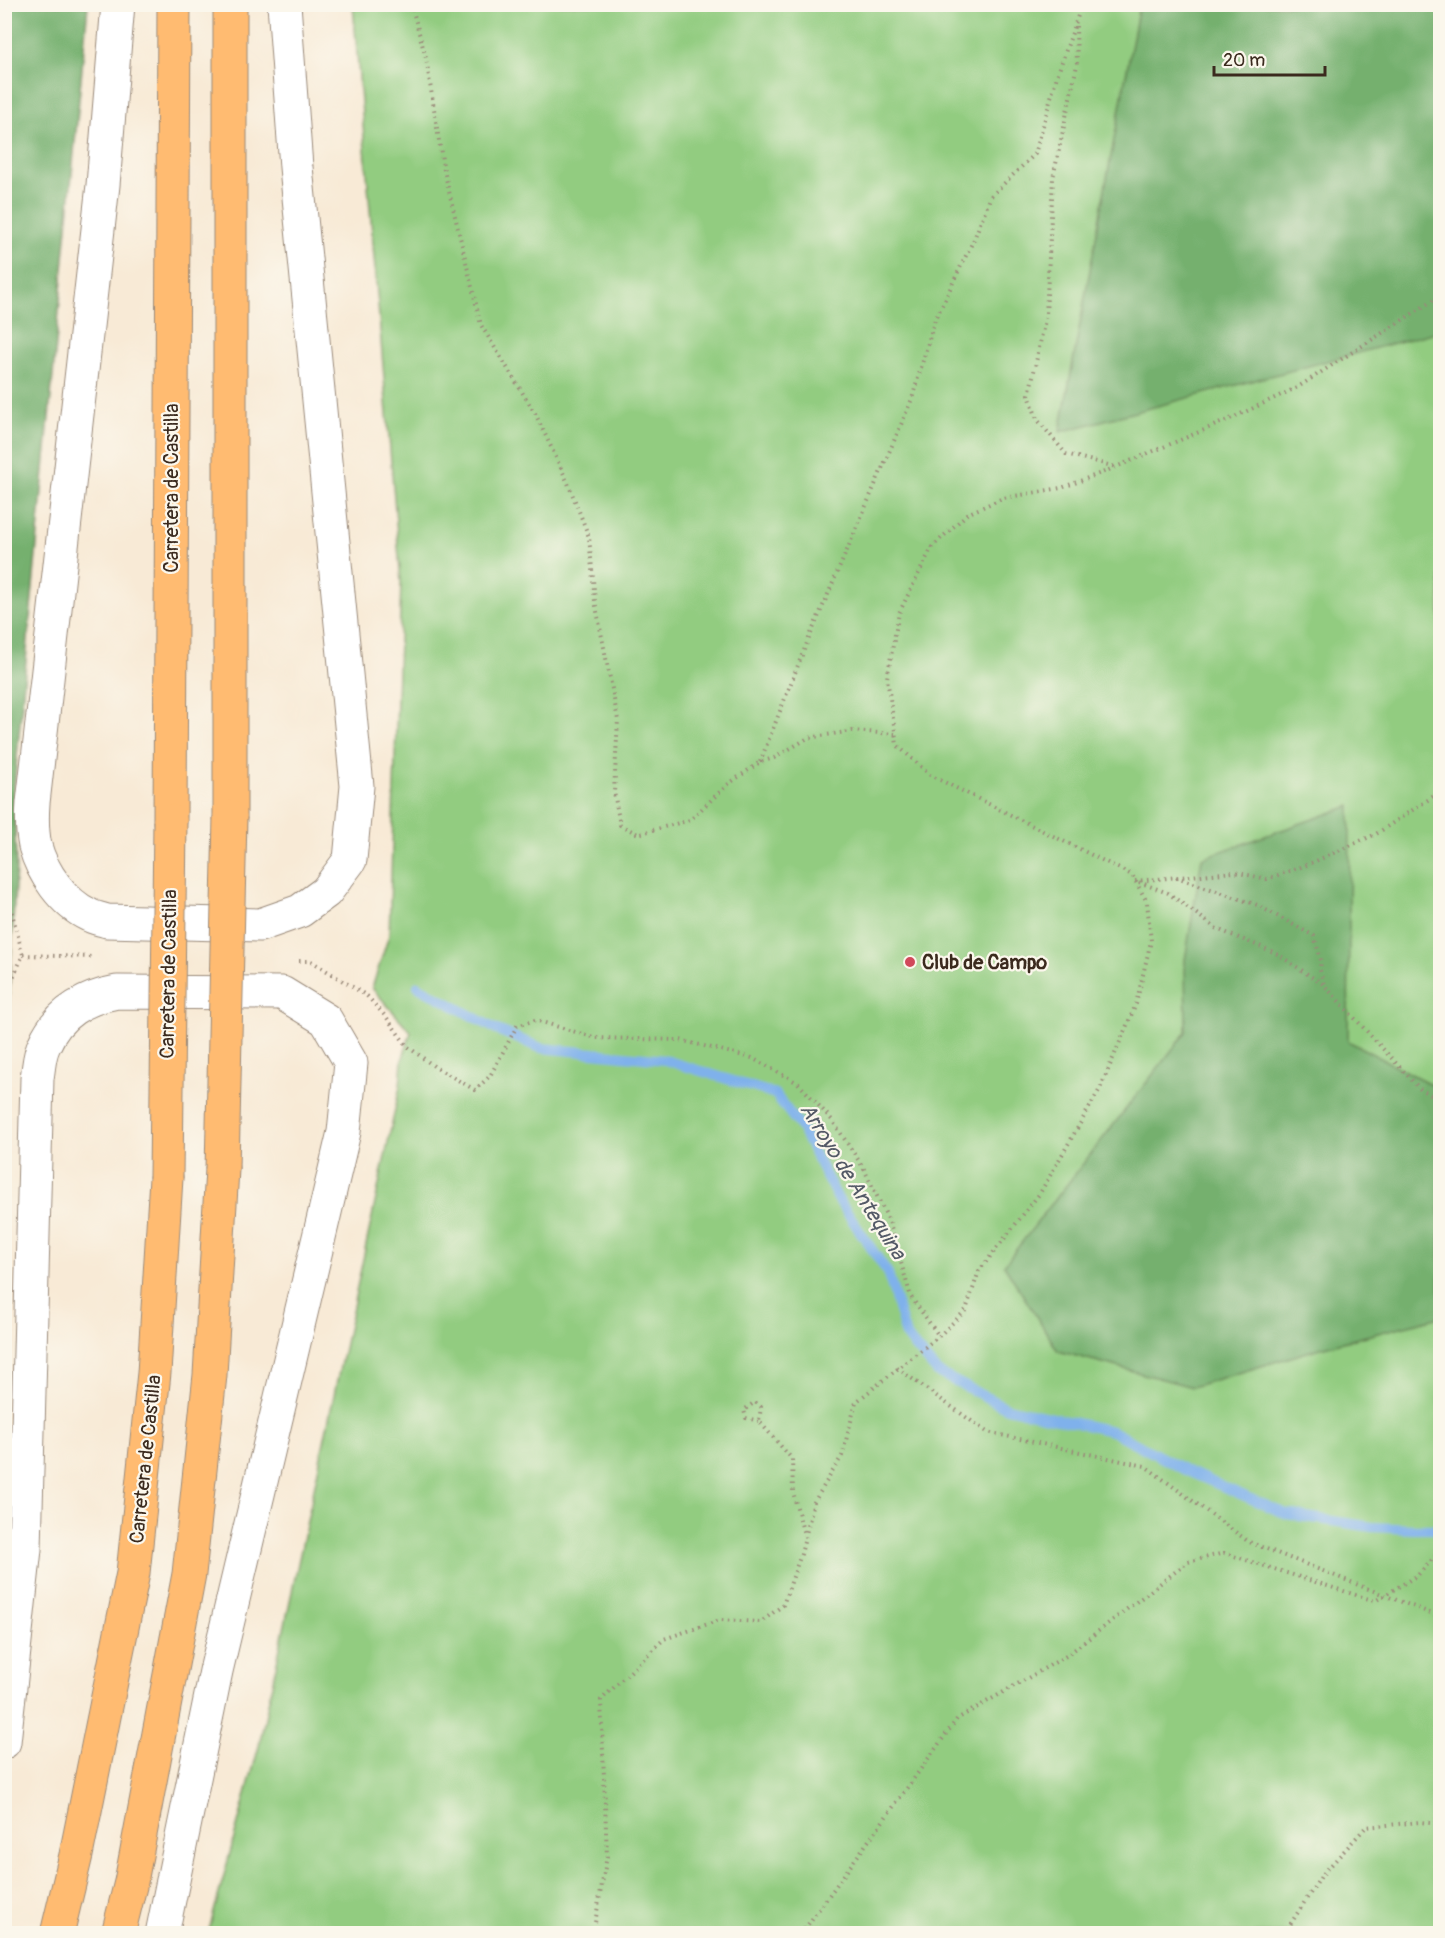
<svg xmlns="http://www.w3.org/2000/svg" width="1445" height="1938" font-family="Pangolin,sans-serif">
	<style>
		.green { fill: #92cc80; stroke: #667b4f; stroke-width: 1.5 }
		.forest { fill: #75b06e; stroke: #586d46; stroke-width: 1.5 }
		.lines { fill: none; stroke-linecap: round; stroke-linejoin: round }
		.stream { stroke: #7fb1eb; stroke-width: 10 }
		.minor-casing { stroke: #9a8a7a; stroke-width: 35 }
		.highway-casing { stroke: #9a8a7a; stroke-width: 35 }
		.path { stroke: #9a8a7a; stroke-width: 4; stroke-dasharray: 1.5 4.5; stroke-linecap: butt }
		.minor { stroke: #fff; stroke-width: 33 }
		.highway { stroke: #ffbb71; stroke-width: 33 }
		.highway-bridge-casing { stroke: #9a8a7a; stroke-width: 35; stroke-linecap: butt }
		.highway-bridge { stroke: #ffbb71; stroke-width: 33 }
		.poi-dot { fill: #d1495b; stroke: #fbf7ec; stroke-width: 2 }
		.labels { text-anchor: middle; stroke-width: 4.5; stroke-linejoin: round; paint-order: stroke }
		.street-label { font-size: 20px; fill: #3b2a1e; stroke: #fbf7ec }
		.poi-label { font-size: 20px; font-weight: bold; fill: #3b2a1e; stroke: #fbf7ec; text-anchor: start }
		.water-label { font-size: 21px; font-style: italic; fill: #535966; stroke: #fbf7ec }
	</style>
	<rect width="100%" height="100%" fill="#fbf7ec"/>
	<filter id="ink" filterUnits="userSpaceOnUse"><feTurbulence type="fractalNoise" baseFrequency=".0167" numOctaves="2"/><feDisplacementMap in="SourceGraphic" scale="12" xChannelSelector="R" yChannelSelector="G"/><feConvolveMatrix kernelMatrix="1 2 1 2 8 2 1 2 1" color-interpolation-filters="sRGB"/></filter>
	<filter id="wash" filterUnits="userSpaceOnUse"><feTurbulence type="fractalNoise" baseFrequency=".008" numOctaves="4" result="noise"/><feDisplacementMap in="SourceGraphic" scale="24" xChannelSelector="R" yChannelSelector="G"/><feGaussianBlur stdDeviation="1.35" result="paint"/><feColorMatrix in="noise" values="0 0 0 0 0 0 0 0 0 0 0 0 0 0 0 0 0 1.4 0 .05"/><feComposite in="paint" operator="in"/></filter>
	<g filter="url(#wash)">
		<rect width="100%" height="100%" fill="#f8ead6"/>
		<path class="green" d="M353,5H1440V1933L208,1934L259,1746L400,1086L402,1061L411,1032L372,988L389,935L401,582Z"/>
		<path class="forest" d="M5,4L88,5L14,788L16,867L5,1077Z
			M1139,5H1440V329L1436,332L1060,432Z
			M1350,806L1348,1041L1440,1089V1317L1324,1347L1192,1387L1058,1351L1004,1265L1186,1032L1185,960L1202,858Z"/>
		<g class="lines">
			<path class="stream" d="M418,986L497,1030L541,1048L665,1060L775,1094L801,1128L838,1199L888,1273L906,1336L937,1372L1007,1408L1112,1431L1187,1471L1286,1514L1372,1527L1413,1529H1440"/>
		</g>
	</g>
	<g filter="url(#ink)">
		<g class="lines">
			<defs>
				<path id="minor" d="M118,4L103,185L33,803C32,817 32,832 35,846C42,872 63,903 89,915C94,918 101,919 107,921L260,925L300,911L326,892L350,860L357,786L296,167L284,4
					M4,1742L25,1549L37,1078C39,1067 39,1055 44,1045C58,1013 84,998 117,992L282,993L326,1020L351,1063L344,1132L216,1671L162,1934"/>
				<path id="highway" d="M230,4V817
					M170,821L174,4
					M57,1934L76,1855L133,1573L154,1373L166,1178
					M118,1934L131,1882L189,1574L210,1375L222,1169"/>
			</defs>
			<use href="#minor" class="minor-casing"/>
			<use href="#highway" class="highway-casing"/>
			<path class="path" d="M411,4L426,58L443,166L481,325L535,413L568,483L589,537L595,601L618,720L614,792L620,825L638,834L690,820L727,785L760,762L774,758L808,738L852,731L895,734
				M1076,26L1077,65L1053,178L1046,315L1029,395L1037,419L1066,454L1116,467
				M760,762L804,650L912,399L934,322L974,239L991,196L1035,154L1057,76L1082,4
				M1176,877L1257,905L1314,936L1321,960L1320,970L1324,985L1421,1090L1440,1100
				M1135,881L1234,872L1267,879L1309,864L1376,834L1440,792
				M1139,882L1168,893L1217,929L1276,953L1324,985
				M4,883L23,955L4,998
				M23,955L94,957
				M299,961H311L367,996L387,1018L407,1046L435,1067L475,1090L490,1076L517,1026L535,1020L596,1038L680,1040L752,1058L798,1083L832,1120L863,1167L889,1221L911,1297L939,1336
				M897,1368L987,1432L1145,1466L1249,1542L1440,1617
				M759,1421L746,1418L744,1410L755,1402L761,1407L759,1421L792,1459L793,1492L804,1535
				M593,1934L607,1856L601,1700L664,1639L720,1620L761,1622L783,1605L801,1554L814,1502L842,1456L856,1402L939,1336L966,1310L979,1271L1040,1193L1100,1089L1136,1004L1151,941L1147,902L1132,875L930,775L897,745L887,678L899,613L932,547L967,514L1003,498L1061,488L1104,472L1230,419L1298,387L1440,296
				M801,1934L957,1719L1066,1656L1188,1562L1224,1553L1375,1601L1418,1575L1440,1551
				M1284,1934L1322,1875L1366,1827L1420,1822L1440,1824"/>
			<use href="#minor" class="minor"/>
			<use href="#highway" class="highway"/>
			<defs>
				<path id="highway-bridge" d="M222,1169L230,817
					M166,1178L170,821"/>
			</defs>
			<use href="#highway-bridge" class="highway-bridge-casing"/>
			<use href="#highway-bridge" class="highway-bridge"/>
		</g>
	</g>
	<circle class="poi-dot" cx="910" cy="962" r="6"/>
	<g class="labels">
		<g class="street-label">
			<text transform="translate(171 488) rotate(-90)" y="7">Carretera de Castilla</text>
			<text transform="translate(168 974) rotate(-89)" y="7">Carretera de Castilla</text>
			<text transform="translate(145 1459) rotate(-84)" y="7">Carretera de Castilla</text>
		</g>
		<g class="poi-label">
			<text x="922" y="969">Club de Campo</text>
		</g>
		<g class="water-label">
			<text transform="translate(853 1181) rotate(58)" y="7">Arroyo de Antequina</text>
		</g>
	</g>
	<rect width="1445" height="1938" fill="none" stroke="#fbf7ec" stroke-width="24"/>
	<path d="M1214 66v9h111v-9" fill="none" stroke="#3b2a1e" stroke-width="3"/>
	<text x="1223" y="66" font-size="18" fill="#3b2a1e" stroke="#fbf7ec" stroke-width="4.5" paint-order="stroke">20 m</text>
</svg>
